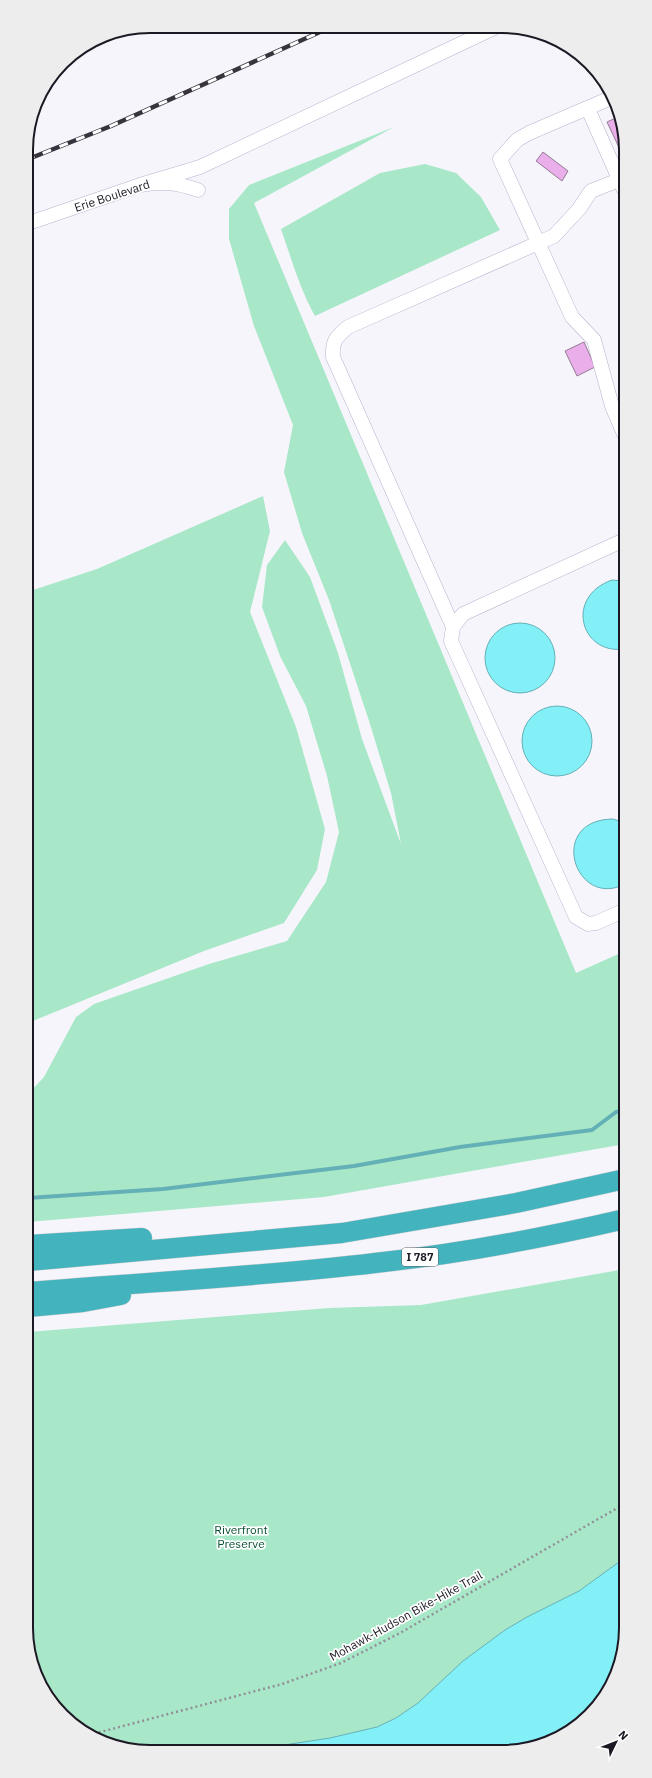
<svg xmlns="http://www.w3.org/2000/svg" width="652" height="1778" font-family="'IBM Plex Sans',sans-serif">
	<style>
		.green { fill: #a8e8c8 }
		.water { fill: #82f0f6; stroke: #64b0b7 }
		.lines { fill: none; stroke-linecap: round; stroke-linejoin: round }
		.stream { stroke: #64b0b7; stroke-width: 4 }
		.building { fill: #eaafea; stroke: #937c92 }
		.minor-casing { stroke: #bab1cf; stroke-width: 15 }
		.highway-casing { stroke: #d2d1d3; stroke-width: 21 }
		.path { stroke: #928f98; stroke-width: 2.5; stroke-dasharray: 2 3; stroke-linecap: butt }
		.minor { stroke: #fff; stroke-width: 14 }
		.highway { stroke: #43b3be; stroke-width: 20 }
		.rail-casing { stroke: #37343e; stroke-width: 4.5 }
		.rail { stroke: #fff; stroke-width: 3; stroke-dasharray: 9; stroke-linecap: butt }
		.labels { text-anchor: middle; stroke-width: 3.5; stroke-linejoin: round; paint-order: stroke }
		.shield { fill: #fff; stroke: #615e66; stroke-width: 1 }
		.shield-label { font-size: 11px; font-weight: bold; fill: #1d1924 }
		.street-label { font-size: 12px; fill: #1d1924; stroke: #fff }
		.park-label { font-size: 12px; fill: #0b5137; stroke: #fff }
		.rim { fill: none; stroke: #1d1924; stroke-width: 2 }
	</style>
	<rect width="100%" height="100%" fill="#f7f5fc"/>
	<path class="green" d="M394,127L254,203L576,973L625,951V1144L324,1197L28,1222V1094L44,1077L76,1017L94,1004L209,964L287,941L326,882L339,832L327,776L306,706L280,656L262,607L267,565L285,540L310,577L338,653L362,739L401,844L391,793L370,724L329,600L302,533L284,472L293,425L254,326L229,239V209L249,185Z
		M425,164L456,173L481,197L500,230L315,316C300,289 291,258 281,229L380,173Z
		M263,496L270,531L250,612L296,727L325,829L317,870L284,923L204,951L28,1023L27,592L97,569Z
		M625,1269L626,1557L579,1591L527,1617L505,1630L463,1661L418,1703L396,1718L377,1727L330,1738L284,1745L266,1750H126L95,1739L63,1716L43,1690L28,1652V1332L329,1308L421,1305Z"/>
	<path class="water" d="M612,580L624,581V649C581,655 564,597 612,580Z
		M485 658a35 35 0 1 1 70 0a35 35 0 1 1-70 0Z
		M624,681V715C620,704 617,691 624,681Z
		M522 741a35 35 0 1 1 70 0a35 35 0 1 1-70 0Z
		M613,819L625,823V884C575,910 546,820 613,819Z
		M626,1557V1636L617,1675L595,1710L564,1735L526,1750H266L284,1745L330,1738L377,1727L396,1718L418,1703L463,1661L505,1630L527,1617L579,1591Z"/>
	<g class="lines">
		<path class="stream" d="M28,1198L163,1189L354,1166L460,1147L592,1130L616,1112L625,1110"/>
	</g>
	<path class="building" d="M620,116L624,126V158L607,122Z
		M543,152L568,171L562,181L536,161Z
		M584,342L595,367L577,376L565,351Z"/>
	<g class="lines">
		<defs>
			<path id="minor" d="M613,97L529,133L517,140L500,159L572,317L594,340L612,406L624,434
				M588,109L624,190
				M140,185L200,167L494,28
				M26,224L140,185C162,181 178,183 198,190
				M624,540L463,614L453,627L451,641L576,917L588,924L596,923L625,910
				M453,627L333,357C332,341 336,337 348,327L554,236L579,209L591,191L624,178"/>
			<path id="highway" d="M28,1245L142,1238
				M28,1261L342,1233L516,1203L625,1179
				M28,1292C144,1282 260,1277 375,1263C459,1254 543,1238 625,1219
				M28,1307L83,1302L121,1295"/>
		</defs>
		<use href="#minor" class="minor-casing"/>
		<use href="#highway" class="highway-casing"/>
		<path class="path" d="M89,1735L282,1684L341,1663L400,1633L626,1503"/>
		<use href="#minor" class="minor"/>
		<use href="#highway" class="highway"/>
		<defs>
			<path id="rail" d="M26,160L111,126L331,27"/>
		</defs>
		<use href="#rail" class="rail-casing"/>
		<use href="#rail" class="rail"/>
	</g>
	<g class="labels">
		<rect class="shield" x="402" y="1248" width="36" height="18" rx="3"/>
		<g class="shield-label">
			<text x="420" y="1261">I 787</text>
		</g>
		<g class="street-label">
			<text transform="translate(112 196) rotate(-18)" y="4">Erie Boulevard</text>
			<text transform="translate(406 1616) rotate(-29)" y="4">Mohawk-Hudson Bike-Hike Trail</text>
		</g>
		<g class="park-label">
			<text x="241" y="1534">Riverfront<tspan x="241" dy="14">Preserve</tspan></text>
		</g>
	</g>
	<path d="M0 0H652V1778H0ZM150 33H502A117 117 0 0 1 619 150V1628A117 117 0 0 1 502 1745H150A117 117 0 0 1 33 1628V150A117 117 0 0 1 150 33Z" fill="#ededed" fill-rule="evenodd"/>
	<path class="rim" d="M150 33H502A117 117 0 0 1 619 150V1628A117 117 0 0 1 502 1745H150A117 117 0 0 1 33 1628V150A117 117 0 0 1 150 33Z"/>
	<g transform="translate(616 1742) rotate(47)" stroke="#ffffff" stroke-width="3" paint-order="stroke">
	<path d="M0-3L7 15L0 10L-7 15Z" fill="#1d1924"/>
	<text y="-6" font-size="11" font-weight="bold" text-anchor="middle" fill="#1d1924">N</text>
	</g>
</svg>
